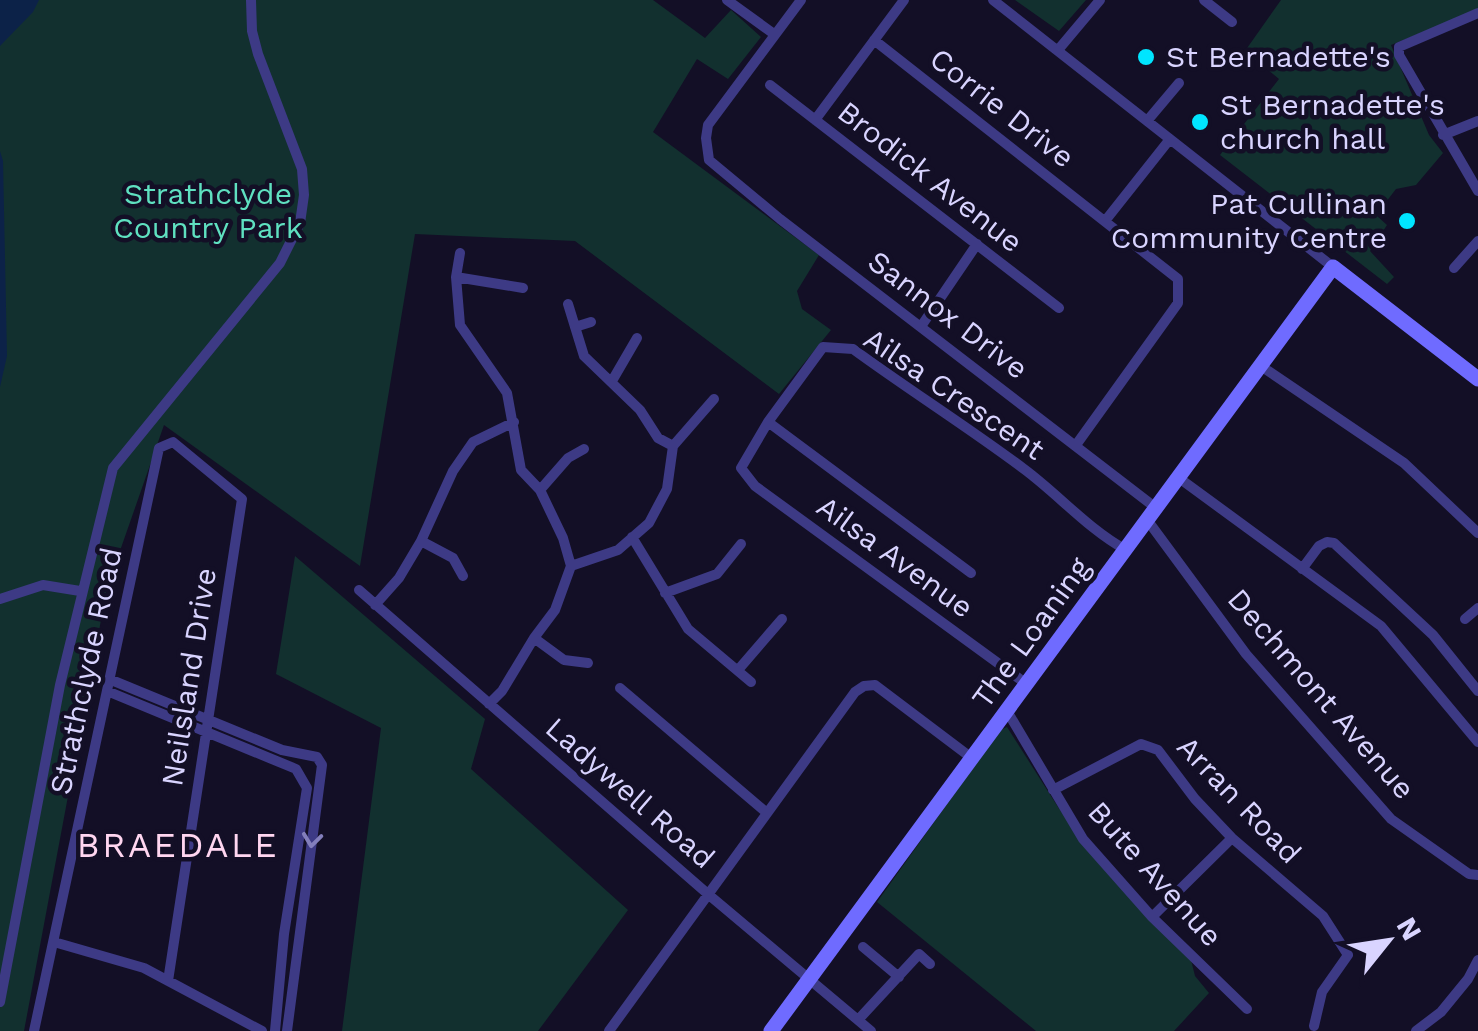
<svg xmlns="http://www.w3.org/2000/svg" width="1478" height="1031" font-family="'Work Sans',sans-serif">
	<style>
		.green { fill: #12302f }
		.water { fill: #0c2248 }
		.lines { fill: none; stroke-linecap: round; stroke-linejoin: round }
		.street { stroke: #3d3a85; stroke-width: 10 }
		.secondary { stroke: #6f6bff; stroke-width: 15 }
		.oneway { stroke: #837fbc }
		.poi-dot { fill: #00e5ff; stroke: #130f26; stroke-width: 4 }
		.labels { text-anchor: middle; stroke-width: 9; stroke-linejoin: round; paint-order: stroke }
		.poi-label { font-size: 30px; fill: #d9d4ff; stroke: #130f26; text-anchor: start }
		.street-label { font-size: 30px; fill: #d9d4ff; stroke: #130f26 }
		.park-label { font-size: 30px; fill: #5fe0c0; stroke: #130f26 }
		.quarter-label { font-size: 35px; letter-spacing: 2.5px; fill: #ffd6f0; stroke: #130f26 }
	</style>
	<rect width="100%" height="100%" fill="#130f26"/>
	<path class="green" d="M0,0H653L705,38L731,10L761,37L728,79L697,59L653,132L819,255L797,291L802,309L831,330L779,394L575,241L415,234L360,566L164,425L107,588L24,1031H0Z
		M1015,0H1086L1059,31Z
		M1281,0H1478V10L1391,45L1429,135L1443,153L1416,185L1396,189L1376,215L1387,225L1370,251L1394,277L1387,284L1220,155L1279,79L1245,51Z
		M295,556L485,719L471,769L628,910L538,1031H342L381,728L276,674Z
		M1007,727L1058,807L1094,857L1190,956L1195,976L1209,993L1174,1031H1036L877,902L1000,730Z"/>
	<path class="water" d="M0,0H39L33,12L0,46Z
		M0,151L3,161L7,356L0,387Z"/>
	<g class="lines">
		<path class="street" d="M727,0L774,34
			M801,0L708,125L706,138L709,160L780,219L1156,508
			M993,0L1333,267
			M1204,0L1232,22
			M1478,13L1399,47V55L1478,191
			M874,40L1178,279V303L1076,445
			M1058,50L1100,0
			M770,85L1059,308
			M815,120L904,0
			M1147,121L1179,83
			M1443,135L1478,121
			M1105,221L1170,139
			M460,253L456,277L460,325L507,393L521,470L540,490L563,538L571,566L555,610L534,638L502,691L489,704
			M1454,268L1478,241
			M456,277L523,288
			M568,304L584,356L640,410L658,438L673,446
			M922,325L977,244
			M575,327L591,322
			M1261,366L1404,463L1478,533
			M612,381L637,338
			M768,422L971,573
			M1179,478L1381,626L1478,742
			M540,490L568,458L584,449
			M1148,521L1246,654L1391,819L1469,874L1478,875
			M632,537L688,629L751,682
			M421,541L453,558L463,576
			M571,566L618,550L649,523L667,489L673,446L714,399
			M1302,569L1319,546L1327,542L1334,543L1433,635L1478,691
			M359,590L709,895L871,1031
			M665,593L717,574L741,544
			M0,599L43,585L80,591
			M375,605L399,578L421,541L453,471L473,442L514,422
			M1465,619L1478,608
			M534,638L564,660L588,663
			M738,670L782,619
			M109,679L282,750L317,757L322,765L287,1031
			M1028,685L755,486L741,468L768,422L823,347L853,349C909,390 968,427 1024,469C1059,495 1088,529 1126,550
			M620,688L767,813
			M107,691L296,769L307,788L284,934L275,1031
			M1007,711L1083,839L1152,917L1247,1009
			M1053,790L1141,744L1158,750L1195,799L1232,838L1323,916L1348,955L1322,992L1314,1026
			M1152,917L1232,838
			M54,942L144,968L262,1031
			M863,947L899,977
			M0,1002L60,685L113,468L280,263L300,223L304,195L302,169L258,54L252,31L251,0
			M858,1020L919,954L930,964
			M34,1031L159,448L173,442L242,499L168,981
			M609,1031L855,692L864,686L875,685L973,759
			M1416,1031L1441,1012L1468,979L1478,960"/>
		<path class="secondary" d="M771,1031L1333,267L1478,379"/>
	</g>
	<defs><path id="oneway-chevron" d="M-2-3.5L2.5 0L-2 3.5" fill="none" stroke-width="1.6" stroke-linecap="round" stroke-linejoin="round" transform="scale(2.5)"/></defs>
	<use class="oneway" href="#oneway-chevron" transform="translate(312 840) rotate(97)"/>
	<g class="poi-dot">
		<circle cx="1146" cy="57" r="10"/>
		<circle cx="1200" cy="122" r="10"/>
		<circle cx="1407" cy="221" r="10"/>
	</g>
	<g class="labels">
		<g class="poi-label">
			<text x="1166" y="67">St Bernadette's</text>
			<text x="1220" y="115">St Bernadette's<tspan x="1220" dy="34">church hall</tspan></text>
			<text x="1387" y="214" text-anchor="end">Pat Cullinan<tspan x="1387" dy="34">Community Centre</tspan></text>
		</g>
		<g class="street-label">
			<text transform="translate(1002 108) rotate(38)" y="10">Corrie Drive</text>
			<text transform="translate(930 177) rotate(38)" y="10">Brodick Avenue</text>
			<text transform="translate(948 315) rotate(37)" y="10">Sannox Drive</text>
			<text transform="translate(954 394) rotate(34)" y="10">Ailsa Crescent</text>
			<text transform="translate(895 557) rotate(36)" y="10">Ailsa Avenue</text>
			<text transform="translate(1031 633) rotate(-54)" y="10">The Loaning</text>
			<text transform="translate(86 671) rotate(-78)" y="10">Strathclyde Road</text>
			<text transform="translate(189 677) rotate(-81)" y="10">Neilsland Drive</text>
			<text transform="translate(1321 694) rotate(49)" y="10">Dechmont Avenue</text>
			<text transform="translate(630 793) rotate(41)" y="10">Ladywell Road</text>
			<text transform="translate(1239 800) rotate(46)" y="10">Arran Road</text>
			<text transform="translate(1155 874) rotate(48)" y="10">Bute Avenue</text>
		</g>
		<g class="park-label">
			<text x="208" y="204">Strathclyde<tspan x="208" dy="34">Country Park</tspan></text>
		</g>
		<g class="quarter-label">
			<text x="178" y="857">BRAEDALE</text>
		</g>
	</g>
	<g transform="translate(1388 941) rotate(60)" stroke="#130f26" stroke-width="8" paint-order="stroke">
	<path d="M0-8L18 38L0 25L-18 38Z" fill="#d9d4ff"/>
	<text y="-15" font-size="28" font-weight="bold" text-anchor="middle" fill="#d9d4ff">N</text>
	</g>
</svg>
